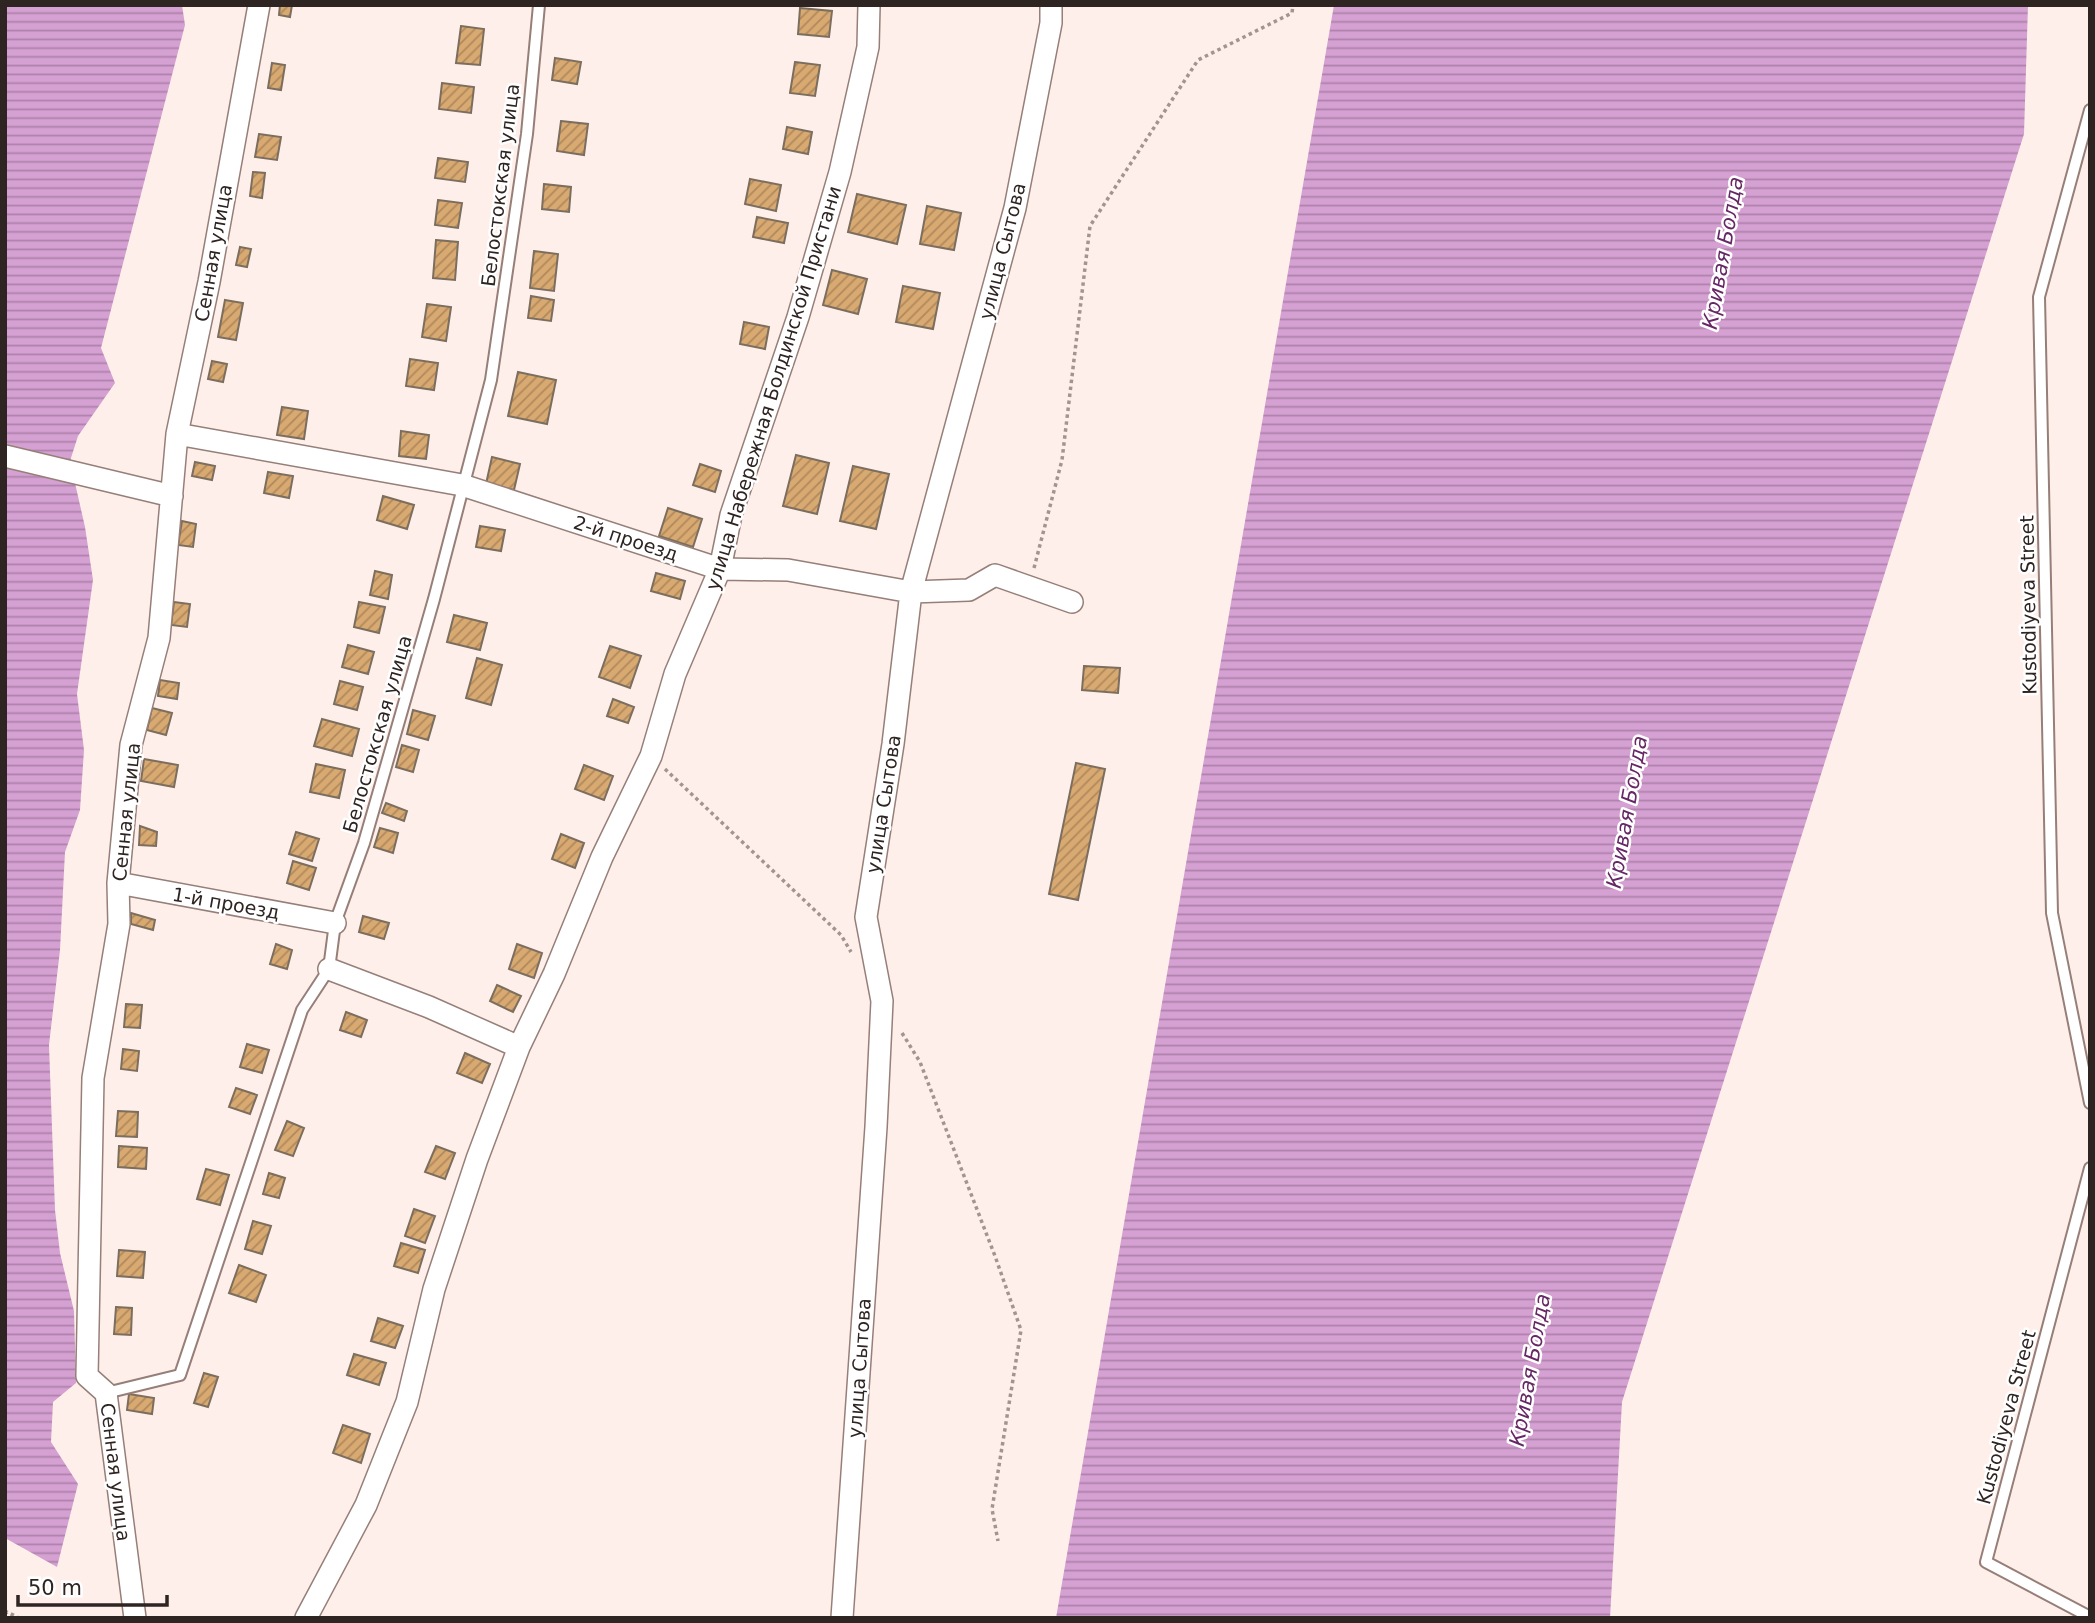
<svg xmlns="http://www.w3.org/2000/svg" width="2095" height="1623" font-family="'DejaVu Sans',sans-serif">
	<style>
		.water { fill: url(#water-rules) }
		.building { fill: url(#building-hatch); stroke: #7c6e5e; stroke-width: 2 }
		.lines { fill: none; stroke-linecap: round; stroke-linejoin: round }
		.lane-casing { stroke: #967f78; stroke-width: 14 }
		.street-casing { stroke: #967f78; stroke-width: 24 }
		.path { stroke: #a29491; stroke-width: 3.5; stroke-dasharray: 3.5 3.5; stroke-linecap: butt }
		.lane { stroke: #fff; stroke-width: 10 }
		.street { stroke: #fff; stroke-width: 21 }
		.labels { text-anchor: middle; stroke-width: 5; stroke-linejoin: round; paint-order: stroke }
		.street-label { font-size: 19px; fill: #2e2422; stroke: #fff }
		.water-label { font-size: 21px; font-style: italic; fill: #662865; stroke: #fff }
	</style>
	<defs>
		<pattern id="water-rules" width="6" height="5" patternUnits="userSpaceOnUse" patternTransform="scale(1.75)"><rect width="6" height="5" fill="#d5a0d2"/><path d="M0 2.5h6" fill="none" stroke="#ad82aa"/></pattern>
		<pattern id="building-hatch" width="6" height="6" patternUnits="userSpaceOnUse" patternTransform="scale(1.75)"><rect width="6" height="6" fill="#d8a971"/><path d="M-1 1l2-2M0 6l6-6M5 7l2-2" fill="none" stroke="#b0895c"/></pattern>
	</defs>
	<rect width="100%" height="100%" fill="#ffefea"/>
	<path class="water" d="M5,5H182L185,25L101,348L115,383L78,436L70,461L85,527L93,580L77,694L84,750L80,810L65,852L60,950L49,1045L55,1210L60,1253L74,1311L76,1383L53,1402L51,1442L78,1484L57,1567L5,1538Z
		M1334,5H2028L2024,134L1622,1402L1610,1618H1056Z"/>
	<path class="building" d="M280,5H292L290,17L279,15Z
		M800,8L832,11L829,37L798,34Z
		M461,26L484,29L480,65L456,63Z
		M555,58L581,62L577,84L552,80Z
		M795,62L820,65L815,96L790,93Z
		M272,63L285,65L281,90L268,88Z
		M442,83L474,87L471,113L439,109Z
		M561,121L588,124L584,155L557,151Z
		M787,127L812,132L808,154L783,149Z
		M259,134L281,137L277,160L255,157Z
		M438,158L468,162L465,182L435,178Z
		M253,172L265,173L262,198L250,196Z
		M750,179L781,185L776,211L745,204Z
		M544,184L571,187L569,212L542,209Z
		M857,194L906,205L897,244L848,232Z
		M438,200L462,203L458,228L435,225Z
		M927,206L961,213L954,250L920,244Z
		M757,217L788,223L784,243L753,237Z
		M436,240L458,242L455,280L433,278Z
		M240,247L251,249L247,267L236,265Z
		M534,251L558,254L554,291L530,288Z
		M832,270L867,279L858,314L823,305Z
		M903,286L940,293L933,329L896,322Z
		M531,296L554,300L551,321L528,318Z
		M225,300L243,303L236,340L218,337Z
		M427,304L451,307L446,341L422,337Z
		M744,322L769,327L765,349L740,344Z
		M410,359L438,363L434,390L406,386Z
		M212,361L227,364L223,382L208,379Z
		M518,372L556,380L547,424L508,416Z
		M282,407L308,411L304,439L277,435Z
		M401,431L429,435L426,459L399,456Z
		M796,455L829,463L817,514L783,506Z
		M492,457L520,464L514,490L486,484Z
		M195,462L215,466L212,480L192,476Z
		M700,464L721,471L715,492L693,485Z
		M853,466L889,474L876,529L840,521Z
		M268,472L293,476L289,498L264,493Z
		M383,496L414,505L407,529L377,520Z
		M668,508L702,519L693,547L659,536Z
		M182,521L196,524L193,547L178,545Z
		M480,526L505,530L501,551L476,547Z
		M375,571L392,575L388,599L370,595Z
		M656,573L685,581L680,599L651,591Z
		M174,602L190,604L187,627L171,625Z
		M359,602L385,607L379,633L354,627Z
		M454,615L487,623L480,650L447,642Z
		M348,645L374,652L368,674L342,667Z
		M610,646L641,656L630,688L599,677Z
		M477,658L502,665L491,705L466,698Z
		M1084,666L1120,668L1118,693L1082,690Z
		M160,680L179,683L177,699L158,696Z
		M340,681L363,687L357,710L334,704Z
		M613,699L634,707L628,723L607,716Z
		M152,708L172,713L166,735L147,730Z
		M413,710L435,716L428,740L407,734Z
		M322,719L359,729L352,756L314,746Z
		M402,745L419,750L413,772L396,767Z
		M144,759L178,765L174,787L141,781Z
		M1076,763L1105,769L1078,900L1049,894Z
		M316,764L345,770L339,798L310,792Z
		M584,765L613,776L604,800L575,789Z
		M386,803L407,811L404,821L382,813Z
		M140,826L157,832L156,846L139,845Z
		M380,828L398,833L393,853L374,847Z
		M296,832L319,839L312,861L289,854Z
		M561,834L584,843L575,868L552,859Z
		M293,861L316,868L309,890L287,883Z
		M131,913L155,920L153,930L131,924Z
		M363,916L389,923L384,939L359,932Z
		M276,944L292,950L287,969L270,964Z
		M517,944L542,953L534,978L509,969Z
		M497,985L521,996L513,1012L490,1001Z
		M126,1004L142,1005L140,1028L124,1027Z
		M346,1012L367,1020L361,1037L340,1030Z
		M247,1044L269,1050L262,1073L240,1067Z
		M123,1049L139,1051L137,1071L121,1069Z
		M465,1053L490,1064L482,1083L457,1073Z
		M236,1088L257,1095L250,1114L229,1107Z
		M118,1111L138,1112L137,1137L116,1136Z
		M287,1121L304,1128L293,1156L275,1150Z
		M119,1146L147,1148L146,1169L118,1167Z
		M436,1146L455,1153L445,1179L425,1172Z
		M206,1169L229,1175L220,1205L197,1199Z
		M269,1173L285,1178L279,1198L263,1194Z
		M414,1209L435,1216L425,1243L405,1236Z
		M253,1221L271,1226L262,1254L245,1249Z
		M401,1243L425,1250L418,1273L394,1266Z
		M119,1250L145,1252L143,1278L117,1276Z
		M239,1265L266,1275L256,1302L229,1293Z
		M116,1307L132,1308L131,1335L114,1334Z
		M378,1318L403,1326L395,1348L371,1341Z
		M354,1354L386,1363L379,1385L347,1375Z
		M204,1373L218,1377L208,1407L194,1403Z
		M129,1394L154,1398L152,1414L127,1410Z
		M343,1425L370,1434L361,1463L333,1453Z"/>
	<g class="lines">
		<defs>
			<path id="lane" d="M2090,110L2039,297L2052,913L2090,1103
				M2090,1168L1986,1562L2090,1617
				M106,1393L180,1375L302,1010L329,969L335,923L364,843L434,599L491,380L527,134L539,5"/>
			<path id="street" d="M177,434L462,485L720,569L788,570L911,592L969,590L995,575L1072,602
				M5,456L172,496
				M118,883L335,923
				M329,969L429,1007L519,1047
				M135,1618L106,1393L87,1376L93,1078L119,924L118,883L131,745L159,638L177,434L209,282L259,5
				M306,1618L366,1505L407,1402L434,1289L477,1159L519,1047L554,974L602,857L651,756L675,674L720,569L731,515L798,317L840,172L868,47L869,5
				M842,1618L876,1127L882,1001L866,917L893,744L911,592L1015,208L1051,23V5"/>
		</defs>
		<use href="#lane" class="lane-casing"/>
		<use href="#street" class="street-casing"/>
		<path class="path" d="M1034,568L1062,460L1090,226L1198,60L1292,13L1293,5
			M665,769L841,935L851,952
			M902,1033L920,1062L995,1256L1021,1330L992,1509L998,1541
			M5,1614L7,1612L19,1618"/>
		<use href="#lane" class="lane"/>
		<use href="#street" class="street"/>
	</g>
	<g class="labels">
		<g class="street-label">
			<text transform="translate(500 185) rotate(-83)" y="7">Белостокская улица</text>
			<text transform="translate(1002 251) rotate(-76)" y="7">улица Сытова</text>
			<text transform="translate(213 253) rotate(-80)" y="7">Сенная улица</text>
			<text transform="translate(773 388) rotate(-73)" y="7">улица Набережная Болдинской Пристани</text>
			<text transform="translate(626 538) rotate(18)" y="7">2-й проезд</text>
			<text transform="translate(2028 605) rotate(-91)" y="7">Kustodiyeva Street</text>
			<text transform="translate(377 734) rotate(-74)" y="7">Белостокская улица</text>
			<text transform="translate(883 804) rotate(-81)" y="7">улица Сытова</text>
			<text transform="translate(126 812) rotate(-84)" y="7">Сенная улица</text>
			<text transform="translate(226 903) rotate(10)" y="7">1-й проезд</text>
			<text transform="translate(859 1368) rotate(-86)" y="7">улица Сытова</text>
			<text transform="translate(2006 1417) rotate(-75)" y="7">Kustodiyeva Street</text>
			<text transform="translate(116 1472) rotate(83)" y="7">Сенная улица</text>
		</g>
		<g class="water-label">
			<text transform="translate(1723 253) rotate(-80)" y="7">Кривая Болда</text>
			<text transform="translate(1627 812) rotate(-80)" y="7">Кривая Болда</text>
			<text transform="translate(1530 1370) rotate(-80)" y="7">Кривая Болда</text>
		</g>
	</g>
	<rect width="2095" height="1623" fill="none" stroke="#2e2422" stroke-width="14"/>
	<path d="M18 1595v10h149v-10" fill="none" stroke="#2e2422" stroke-width="3.5"/>
	<text x="28" y="1595" font-size="21" fill="#2e2422" stroke="#ffffff" stroke-width="5" paint-order="stroke">50 m</text>
</svg>
